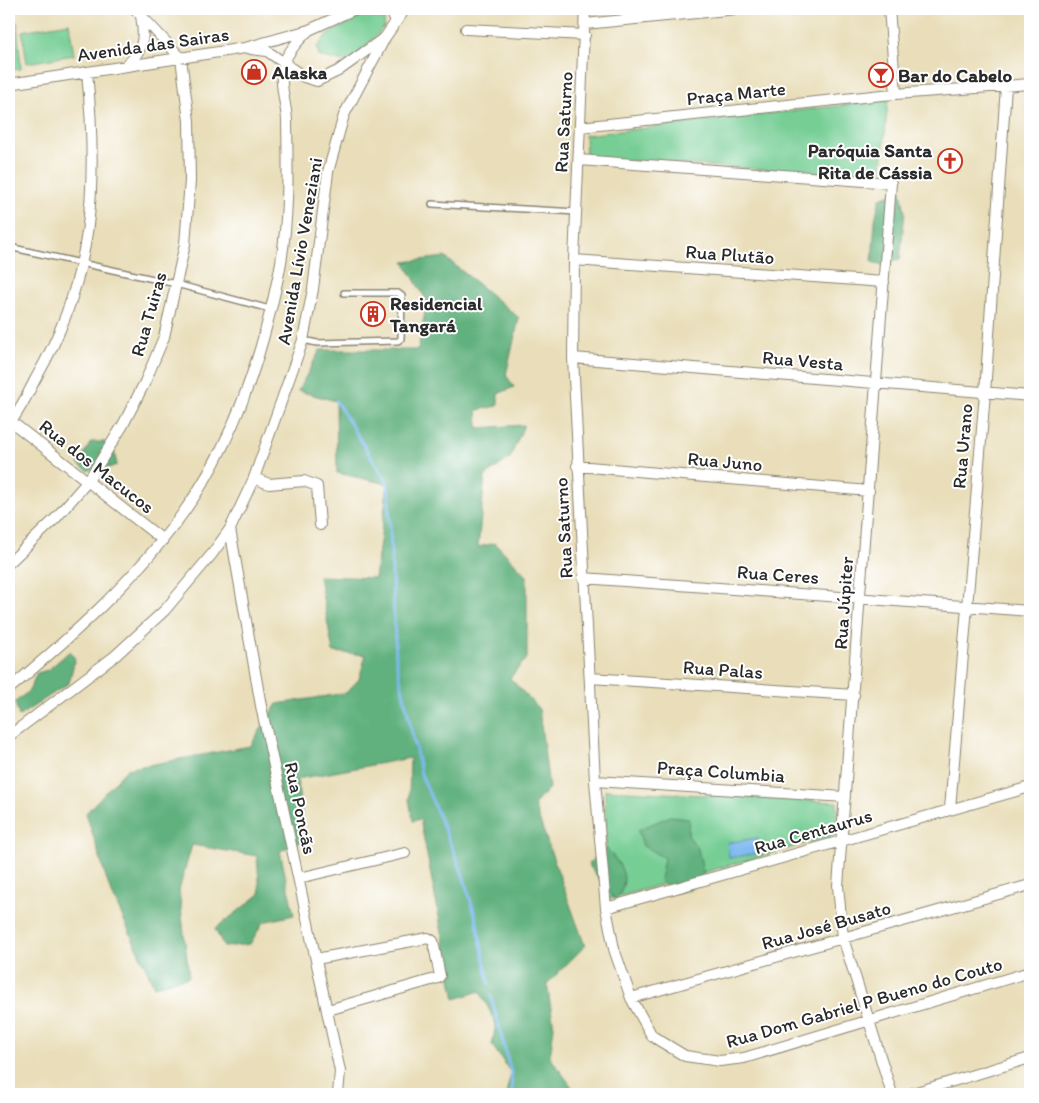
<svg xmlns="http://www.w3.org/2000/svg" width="1039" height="1103" font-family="Itim,sans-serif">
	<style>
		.green { fill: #76ce94; stroke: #507c60 }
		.forest { fill: #60b17e; stroke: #466e54 }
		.water { fill: #7fb9f0; stroke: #55728e }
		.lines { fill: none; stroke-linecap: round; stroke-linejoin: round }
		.stream { stroke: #7fb9f0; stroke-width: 3 }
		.service-casing { stroke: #8a8472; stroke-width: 8 }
		.minor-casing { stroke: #8a8472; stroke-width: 12 }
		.service { stroke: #fff; stroke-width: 5 }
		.minor { stroke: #fff; stroke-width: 10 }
		.labels { text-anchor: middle; stroke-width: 4; stroke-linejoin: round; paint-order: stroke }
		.street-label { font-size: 19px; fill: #2b2b2b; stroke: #fff }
		.poi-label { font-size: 19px; font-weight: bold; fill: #2b2b2b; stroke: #fff; text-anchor: start }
	</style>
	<rect width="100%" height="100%" fill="#fff"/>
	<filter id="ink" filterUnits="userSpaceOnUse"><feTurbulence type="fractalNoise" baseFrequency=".02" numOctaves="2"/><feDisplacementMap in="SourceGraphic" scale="10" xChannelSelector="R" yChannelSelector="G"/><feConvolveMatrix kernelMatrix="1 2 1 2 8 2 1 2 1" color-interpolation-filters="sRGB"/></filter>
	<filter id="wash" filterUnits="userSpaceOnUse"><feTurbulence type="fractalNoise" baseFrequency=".0096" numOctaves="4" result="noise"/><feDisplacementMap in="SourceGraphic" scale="20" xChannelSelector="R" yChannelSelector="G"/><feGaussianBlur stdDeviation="1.12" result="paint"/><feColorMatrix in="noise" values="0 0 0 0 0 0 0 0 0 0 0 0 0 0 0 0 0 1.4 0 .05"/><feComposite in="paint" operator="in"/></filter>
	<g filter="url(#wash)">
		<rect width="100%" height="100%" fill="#e9deb9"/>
		<path class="green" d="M372,10C381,9 386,18 384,27L360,53L344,62L319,56L317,47L327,35Z
			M17,22L21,69L9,70V23Z
			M69,23L74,55L27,63L22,31Z
			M888,100L881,177L586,158L585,135Z
			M605,790L837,802L836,835L607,900Z"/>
		<path class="forest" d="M901,191L905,212L900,259L888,262L883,265L872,262L875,220L880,198Z
			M445,257L519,318L506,375L514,387L498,394V406L477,410L478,428L524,425L510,458L485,476L478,547L495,543L527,576V658L510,678L539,709L549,788L534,805L585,946L547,984L554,1027L550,1057L577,1094H506L511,1073L492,1045L496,1024L480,991L455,999L420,819L413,821L409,800L410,758L297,779L305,840L280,851L294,915L263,922L250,944L224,947L215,929L260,894L257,856L192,845L179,890L189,977L154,986L109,887L86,813L127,769L250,746L277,704L346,693L359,679L366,655L333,652L319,576L375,578L388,484L337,473L336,401L298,391L320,350H418L427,301L404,262Z
			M91,442H105L114,451L117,465L108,468L101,464L88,471L78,464Z
			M70,651L75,659L69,683L19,716L15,702L29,691L37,673L48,670Z
			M670,816L689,818L688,835L698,849L704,875L690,890L673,893L660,880L664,858L643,846L638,830Z
			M606,848C623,867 631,877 616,901L588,864Z"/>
		<path class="water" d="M757,838L759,853L729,858L727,843Z"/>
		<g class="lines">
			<path class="stream" d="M336,401L388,484L396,660L421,774L461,869L476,918L489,984
				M491,996L511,1073L512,1094"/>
		</g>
	</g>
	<g filter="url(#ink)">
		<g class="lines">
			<defs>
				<path id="service" d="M432,204L577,212
					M9,247L176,284L270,309
					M303,340L317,343L398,341L401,339L402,296L398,293H344"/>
				<path id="minor" d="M391,9L396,22
					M585,9L574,260L573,358L595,781L606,908L614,949L631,998L652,1036L685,1056L720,1061L744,1058L1030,972
					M889,9L896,94
					M585,24L737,9
					M466,29L585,35
					M251,49L267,51L304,77L317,81L338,71L384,38
					M125,66C144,51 145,38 141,16
					M9,84L245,48L309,30L355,9
					M580,127L882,95L1030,84
					M579,160L891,183L838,886L843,938L892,1094
					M574,260L884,282
					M573,358L1030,396
					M9,420L163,540
					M9,424C20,411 28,393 36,378C94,278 98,185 87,72
					M577,466L869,491
					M254,478L269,484L304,481L317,486L320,525
					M230,529L261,706L340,1071L338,1094
					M9,563L55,519L88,481L123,425L145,382L164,337L176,284L185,244L190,181L189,121L181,58L135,9
					M583,578L1030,611
					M590,678L854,695
					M9,689C72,636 135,580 183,513C234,443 262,356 279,273C289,224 288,170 287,120C286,102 278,81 284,63C289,50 300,39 309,30
					M9,736L115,656L165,610L212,554L230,529L254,478L303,340L313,289L328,172L344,115L386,36L405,9
					M595,781L845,797
					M950,809L985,393L1006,86
					M299,878L405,853
					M606,908L1030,787
					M316,959L428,938L433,941L440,976L438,978L328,1010
					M631,998L1030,885
					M910,1094L1030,1058"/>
			</defs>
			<use href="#service" class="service-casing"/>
			<use href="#minor" class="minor-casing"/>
			<use href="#service" class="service"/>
			<use href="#minor" class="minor"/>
		</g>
	</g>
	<defs>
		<symbol id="shop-ring" viewBox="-11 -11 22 22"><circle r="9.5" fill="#fff" stroke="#c8321e" stroke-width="1.5"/><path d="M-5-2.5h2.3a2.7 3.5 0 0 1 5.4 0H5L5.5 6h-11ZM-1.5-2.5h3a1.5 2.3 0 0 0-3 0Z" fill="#c8321e"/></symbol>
		<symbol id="bar-ring" viewBox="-11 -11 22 22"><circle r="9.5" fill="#fff" stroke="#c8321e" stroke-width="1.5"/><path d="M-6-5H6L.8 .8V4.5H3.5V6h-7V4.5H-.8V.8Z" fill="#c8321e"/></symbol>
		<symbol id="church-ring" viewBox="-11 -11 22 22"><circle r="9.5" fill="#fff" stroke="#c8321e" stroke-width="1.5"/><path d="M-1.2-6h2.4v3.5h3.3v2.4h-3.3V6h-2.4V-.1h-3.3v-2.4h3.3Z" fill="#c8321e"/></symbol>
		<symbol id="building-ring" viewBox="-11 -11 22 22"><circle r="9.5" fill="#fff" stroke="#c8321e" stroke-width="1.5"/><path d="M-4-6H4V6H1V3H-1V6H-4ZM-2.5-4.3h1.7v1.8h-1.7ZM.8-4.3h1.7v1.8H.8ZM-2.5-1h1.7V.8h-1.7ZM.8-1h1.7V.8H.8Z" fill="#c8321e"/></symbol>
	</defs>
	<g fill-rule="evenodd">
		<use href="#shop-ring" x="240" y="58" width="28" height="28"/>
		<use href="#bar-ring" x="867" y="61" width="28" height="28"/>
		<use href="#church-ring" x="936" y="147" width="28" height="28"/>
		<use href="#building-ring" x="359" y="300" width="28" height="28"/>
	</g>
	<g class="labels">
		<g class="street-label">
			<text transform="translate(153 44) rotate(-8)" y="7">Avenida das Sairas</text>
			<text transform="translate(736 93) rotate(-6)" y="7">Praça Marte</text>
			<text transform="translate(563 122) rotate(-87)" y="7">Rua Saturno</text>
			<text transform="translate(299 251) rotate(-80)" y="7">Avenida Lívio Veneziani</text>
			<text transform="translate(730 254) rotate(4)" y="7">Rua Plutão</text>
			<text transform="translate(148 314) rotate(-74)" y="7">Rua Tuiras</text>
			<text transform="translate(803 360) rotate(5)" y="7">Rua Vesta</text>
			<text transform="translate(962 446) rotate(-85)" y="7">Rua Urano</text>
			<text transform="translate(725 461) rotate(5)" y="7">Rua Juno</text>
			<text transform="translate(97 466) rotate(38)" y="7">Rua dos Macucos</text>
			<text transform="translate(563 528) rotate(-93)" y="7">Rua Saturno</text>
			<text transform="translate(778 574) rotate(4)" y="7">Rua Ceres</text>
			<text transform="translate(843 603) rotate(-86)" y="7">Rua Júpiter</text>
			<text transform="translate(723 669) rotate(4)" y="7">Rua Palas</text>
			<text transform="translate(721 771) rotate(4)" y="7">Praça Columbia</text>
			<text transform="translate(301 808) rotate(78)" y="7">Rua Poncãs</text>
			<text transform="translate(813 831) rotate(-16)" y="7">Rua Centaurus</text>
			<text transform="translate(826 925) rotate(-16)" y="7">Rua José Busato</text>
			<text transform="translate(864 1002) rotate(-16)" y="7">Rua Dom Gabriel P Bueno do Couto</text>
		</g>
		<g class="poi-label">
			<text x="272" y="79">Alaska</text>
			<text x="898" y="82">Bar do Cabelo</text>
			<text x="932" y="157" text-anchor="end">Paróquia Santa<tspan x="932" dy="22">Rita de Cássia</tspan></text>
			<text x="390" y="310">Residencial<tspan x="390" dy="22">Tangará</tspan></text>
		</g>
	</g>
	<rect width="1039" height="1103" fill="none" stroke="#fff" stroke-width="30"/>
</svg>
